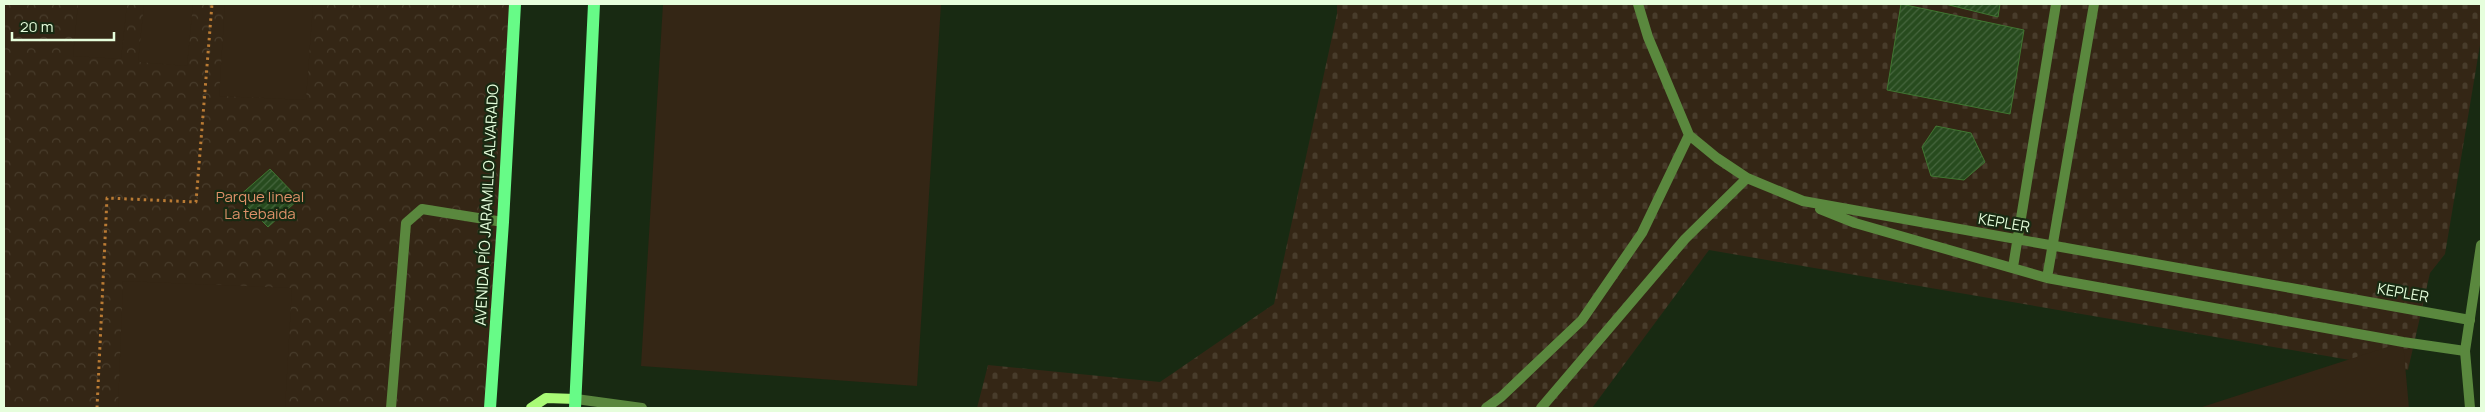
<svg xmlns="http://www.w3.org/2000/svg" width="2485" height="412" font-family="Manrope,sans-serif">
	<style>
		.cemetery { fill: url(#cemetery-stones) }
		.park { fill: url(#park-crowns) }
		.garden { fill: #342615 }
		.building { fill: url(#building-hatch); stroke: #407631 }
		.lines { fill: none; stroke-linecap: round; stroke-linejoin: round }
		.path { stroke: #ba7b34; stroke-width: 3; stroke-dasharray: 2.5 4; stroke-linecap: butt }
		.lane { stroke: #5a883e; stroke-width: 10 }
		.street { stroke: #5a883e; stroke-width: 10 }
		.secondary { stroke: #a9fb76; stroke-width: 10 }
		.primary { stroke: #67fb87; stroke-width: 12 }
		.labels { text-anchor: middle; stroke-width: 4.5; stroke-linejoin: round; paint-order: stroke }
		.park-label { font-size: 15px; fill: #de9169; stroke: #182a12 }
		.street-label { font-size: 15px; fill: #e6fedc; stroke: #182a12 }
	</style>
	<defs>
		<pattern id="cemetery-stones" width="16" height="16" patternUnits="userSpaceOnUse" patternTransform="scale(1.25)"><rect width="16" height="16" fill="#342615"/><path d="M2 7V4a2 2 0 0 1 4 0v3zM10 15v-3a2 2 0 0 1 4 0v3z" fill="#483c2b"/></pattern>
		<pattern id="park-crowns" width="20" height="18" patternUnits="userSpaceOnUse" patternTransform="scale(1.25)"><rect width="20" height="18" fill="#342615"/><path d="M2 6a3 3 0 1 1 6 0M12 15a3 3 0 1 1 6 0" fill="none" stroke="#483c2b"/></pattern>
		<pattern id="building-hatch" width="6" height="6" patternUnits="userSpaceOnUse" patternTransform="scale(1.25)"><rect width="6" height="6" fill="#274b1e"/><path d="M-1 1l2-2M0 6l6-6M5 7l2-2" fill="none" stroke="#46663e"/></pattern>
	</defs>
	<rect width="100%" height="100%" fill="#182a12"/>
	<path class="cemetery" d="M1337,4H2481V39L2445,254L2430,273L2408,370L1709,250L1592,408H977L988,365L1160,382L1274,304L1337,14Z"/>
	<path class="park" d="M4,4H516L490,408H4Z"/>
	<path class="garden" d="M78,4H127L121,59L73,56Z
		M144,4H193L187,66L138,62Z
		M225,4H313L306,100L219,96Z
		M663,4H941L917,386L641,366Z
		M123,281L292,288L285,408H118Z
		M2403,342L2409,408H2199Z"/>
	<path class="building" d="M1901,4L2024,30L2010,114L1887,90Z
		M1945,4H2000L1998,17Z
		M1936,126L1971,133L1985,162L1964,180L1931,176L1922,147Z
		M270,169L299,199L268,227L238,197Z"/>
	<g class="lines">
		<path class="path" d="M97,408L107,198L196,202L212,4"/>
		<path class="lane" d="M1638,4L1648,37L1689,135L1717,158L1747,178L1803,201L2470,320
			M1820,209L1855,223L2047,278L2403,342L2465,351
			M2013,267L2056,4
			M2047,278L2094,4
			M576,399L642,408
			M391,408L406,223L422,209L503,222
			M1486,408L1501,397L1582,320L1642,233L1689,135
			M1541,408L1685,239L1747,178"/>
		<path class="street" d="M2470,408L2465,351L2481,245"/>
		<path class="secondary" d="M531,408L546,398L576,399"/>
		<path class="primary" d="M490,408L503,222L515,4
			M575,408L594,4"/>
	</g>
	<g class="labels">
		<g class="park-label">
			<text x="260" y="202">Parque lineal<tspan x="260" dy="17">La tebaida</tspan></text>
		</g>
		<g class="street-label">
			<text transform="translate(487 205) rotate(-87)" y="5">AVENIDA PÍO JARAMILLO ALVARADO</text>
			<text transform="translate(2004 223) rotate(10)" y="5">KEPLER</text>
			<text transform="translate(2403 293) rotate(10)" y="5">KEPLER</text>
		</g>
	</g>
	<rect width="2485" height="412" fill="none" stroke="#e6fedc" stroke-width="10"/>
	<path d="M12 32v8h102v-8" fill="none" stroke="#e6fedc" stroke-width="2.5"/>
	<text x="20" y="32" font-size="15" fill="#e6fedc" stroke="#182a12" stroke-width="4" paint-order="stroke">20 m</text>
</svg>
